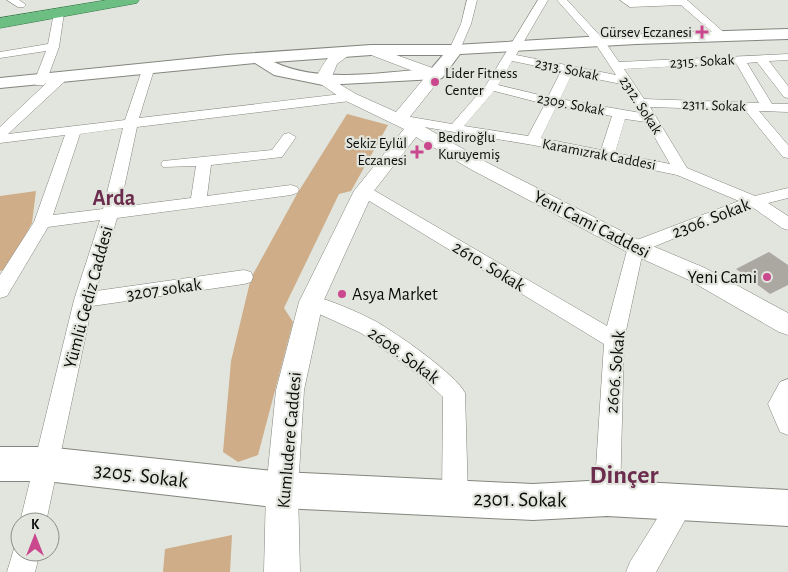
<svg xmlns="http://www.w3.org/2000/svg" width="788" height="572" font-family="'Alegreya Sans',sans-serif">
	<style>
		.green { fill: #cead88 }
		.building { fill: #aaa8a1 }
		.lines { fill: none; stroke-linecap: round; stroke-linejoin: round }
		.minor-casing { stroke: #83867e; stroke-width: 1 }
		.tertiary-casing { stroke: #83867e; stroke-width: 1 }
		.secondary-casing { stroke: #83867e; stroke-width: 2 }
		.trunk-casing { stroke: #327544; stroke-width: 1 }
		.minor { fill: #fff; fill-rule: evenodd }
		.tertiary { fill: #fff; fill-rule: evenodd }
		.secondary { fill: #fff; fill-rule: evenodd }
		.trunk { fill: #6cbe83; fill-rule: evenodd }
		.poi-dot { fill: #ca488e; stroke: #e2e5dd; stroke-width: 2 }
		.labels { text-anchor: middle; stroke-width: 4.5; stroke-linejoin: round; paint-order: stroke }
		.far-poi-label { font-size: 15px; fill: #0b0c0a; stroke: #e2e5dd; text-anchor: end }
		.far-street-label { font-size: 15px; fill: #0b0c0a; stroke: #e2e5dd }
		.street-label { font-size: 18px; fill: #0b0c0a; stroke: #e2e5dd }
		.poi-label { font-size: 18px; fill: #0b0c0a; stroke: #e2e5dd; text-anchor: end }
		.near-street-label { font-size: 21px; fill: #0b0c0a; stroke: #e2e5dd }
		.district-label { font-size: 22px; font-weight: bold; fill: #6c2c4d; stroke: #e2e5dd }
		.near-district-label { font-size: 26px; font-weight: bold; fill: #6c2c4d; stroke: #e2e5dd }
	</style>
	<rect width="100%" height="100%" fill="#e2e5dd"/>
	<path class="green" d="M347,114L388,125L351,191L339,194L284,308L293,322L258,455L238,462L223,452L231,361L251,278L297,194Z
		M36,191L32,223L7,269L0,271V196Z
		M232,535L230,572H163L165,549Z"/>
	<path class="building" d="M769,252L788,265V285L770,294L736,269Z"/>
	<g class="lines">
		<defs>
			<path id="minor" d="M7,0H19L26,5L24,7H18Z
				M467,0H477L471,24L459,52H451L449,50L461,24Z
				M538,0H548L516,55L616,75L595,43L557,0H567L603,39L619,62L788,54V60L769,61L788,86V98L784,97L757,62L747,63L772,104H788V112L759,111L788,145V158L783,157L745,110L650,107L687,168L755,196L788,188V198L768,203L788,216V230L782,228L752,207L643,251L624,340L620,498L616,507L607,511L598,507L594,498L604,344L358,194L356,191L358,188H370L607,326L629,243L739,201L677,175L533,145L394,122L392,119L394,116L399,115L452,124L486,85ZM512,61L561,71L548,97L498,85ZM736,63L759,103L644,99L624,69ZM572,74L621,84L641,113L560,99ZM494,91L545,104L528,136L464,126ZM556,107L612,116L601,150L541,138ZM625,119L646,122L670,164L615,153Z
				M620,0H687L728,36L723,39L719,38L681,5L630,7Z
				M59,10L64,13L59,47L46,82L44,85H36L34,82L46,51L0,58V52L48,44L54,13Z
				M147,69L153,73L139,118L350,93L356,97L350,101L137,127L120,207L191,198L196,166L163,167L161,164L163,161L272,150L284,134L289,133L296,137L282,157L211,165L207,196L291,185L297,187L299,190L297,193L291,195L117,218L96,291L244,270L251,272L253,277L251,282L244,284L92,306L46,522H20L74,300L100,220L48,227L7,296L0,298V275L34,222L65,135L0,143V127L57,73L61,72L67,76L64,82L8,134L125,120L141,73ZM123,128L103,209L53,215L80,134Z
				M311,295C332,301 356,311 375,321C395,332 457,375 465,393L468,498L464,507L455,511L446,507L442,498L443,397L423,378L361,333L304,307L301,302L304,297Z
				M788,379V435L780,432L768,404L780,382Z
				M682,489L691,493L695,502L656,572H626L630,562L673,493Z
				M20,541V552H40L35,572H7L16,542Z"/>
			<path id="tertiary" d="M371,46L441,71L444,74L409,118L486,162L643,242L705,268L788,313V335L779,332L689,280L627,252L472,170L416,137L373,192L323,302L304,390L298,490L300,572H264L266,490L276,390L299,302L354,191L404,129L344,100L315,80C322,66 332,44 351,49L353,52L337,64L331,79L356,94L396,112L426,76L366,53L364,50L366,47Z"/>
			<path id="secondary" d="M788,29V39L636,44L460,54L442,78L436,79L323,85L274,75L255,63L0,88V78L227,55L371,45H455L636,34ZM371,55H443L431,69C382,72 319,84 274,62Z
				M0,447H46L282,472L533,484L607,480L788,490V526L607,516L533,520L282,508L46,481H0Z"/>
			<path id="trunk" d="M107,0H139L137,3L132,4L0,28V18Z"/>
		</defs>
		<use href="#minor" class="minor-casing"/>
		<use href="#tertiary" class="tertiary-casing"/>
		<use href="#secondary" class="secondary-casing"/>
		<use href="#trunk" class="trunk-casing"/>
		<use href="#minor" class="minor"/>
		<use href="#tertiary" class="tertiary"/>
		<use href="#secondary" class="secondary"/>
		<use href="#trunk" class="trunk"/>
	</g>
	<g class="poi-dot">
		<path d="M699.5 24.5h5v5h5v5h-5v5h-5v-5h-5v-5h5z"/>
		<circle cx="435" cy="82" r="5"/>
		<circle cx="428" cy="146" r="5"/>
		<path d="M414.5 144.5h5v5h5v5h-5v5h-5v-5h-5v-5h5z"/>
		<circle cx="767" cy="277" r="5"/>
		<circle cx="342" cy="294" r="5"/>
	</g>
	<g class="labels">
		<g class="far-poi-label">
			<text x="692" y="37">Gürsev Eczanesi</text>
			<text x="445" y="78" text-anchor="start">Lider Fitness<tspan x="445" dy="17">Center</tspan></text>
			<text x="438" y="142" text-anchor="start">Bediroğlu<tspan x="438" dy="17">Kuruyemiş</tspan></text>
			<text x="407" y="148">Sekiz Eylül<tspan x="407" dy="17">Eczanesi</tspan></text>
		</g>
		<g class="far-street-label">
			<text transform="translate(702 61) rotate(-3)" y="5">2315. Sokak</text>
			<text transform="translate(567 69) rotate(12)" y="5">2313. Sokak</text>
			<text transform="translate(571 104) rotate(11)" y="5">2309. Sokak</text>
			<text transform="translate(641 105) rotate(57)" y="5">2312. Sokak</text>
			<text transform="translate(714 105) rotate(2)" y="5">2311. Sokak</text>
			<text transform="translate(599 154) rotate(11)" y="5">Karamızrak Caddesi</text>
		</g>
		<g class="street-label">
			<text transform="translate(711 218) rotate(-21)" y="6">2306. Sokak</text>
			<text transform="translate(592 224) rotate(27)" y="6">Yeni Cami Caddesi</text>
			<text transform="translate(489 266) rotate(31)" y="6">2610. Sokak</text>
			<text transform="translate(164 289) rotate(-8)" y="6">3207 sokak</text>
			<text transform="translate(88 297) rotate(-75)" y="6">Yümlü Gediz Caddesi</text>
			<text transform="translate(404 355) rotate(36)" y="6">2608. Sokak</text>
			<text transform="translate(615 372) rotate(-85)" y="6">2606. Sokak</text>
			<text transform="translate(289 440) rotate(-85)" y="6">Kumludere Caddesi</text>
		</g>
		<g class="poi-label">
			<text x="757" y="283">Yeni Cami</text>
			<text x="352" y="300" text-anchor="start">Asya Market</text>
		</g>
		<g class="near-street-label">
			<text transform="translate(141 475) rotate(7)" y="7">3205. Sokak</text>
			<text transform="translate(520 499) rotate(1)" y="7">2301. Sokak</text>
		</g>
		<g class="district-label">
			<text x="114" y="205">Arda</text>
		</g>
		<g class="near-district-label">
			<text x="624" y="483">Dinçer</text>
		</g>
	</g>
	<g transform="translate(35 537)"><circle r="24" fill="#e2e5dd" stroke="#8c8e89"/>
	<path d="M0-4L9 19L0 12L-9 19Z" fill="#ca488e"/>
	<text y="-8" font-size="14" font-weight="bold" text-anchor="middle" fill="#0b0c0a">K</text>
	</g>
</svg>
